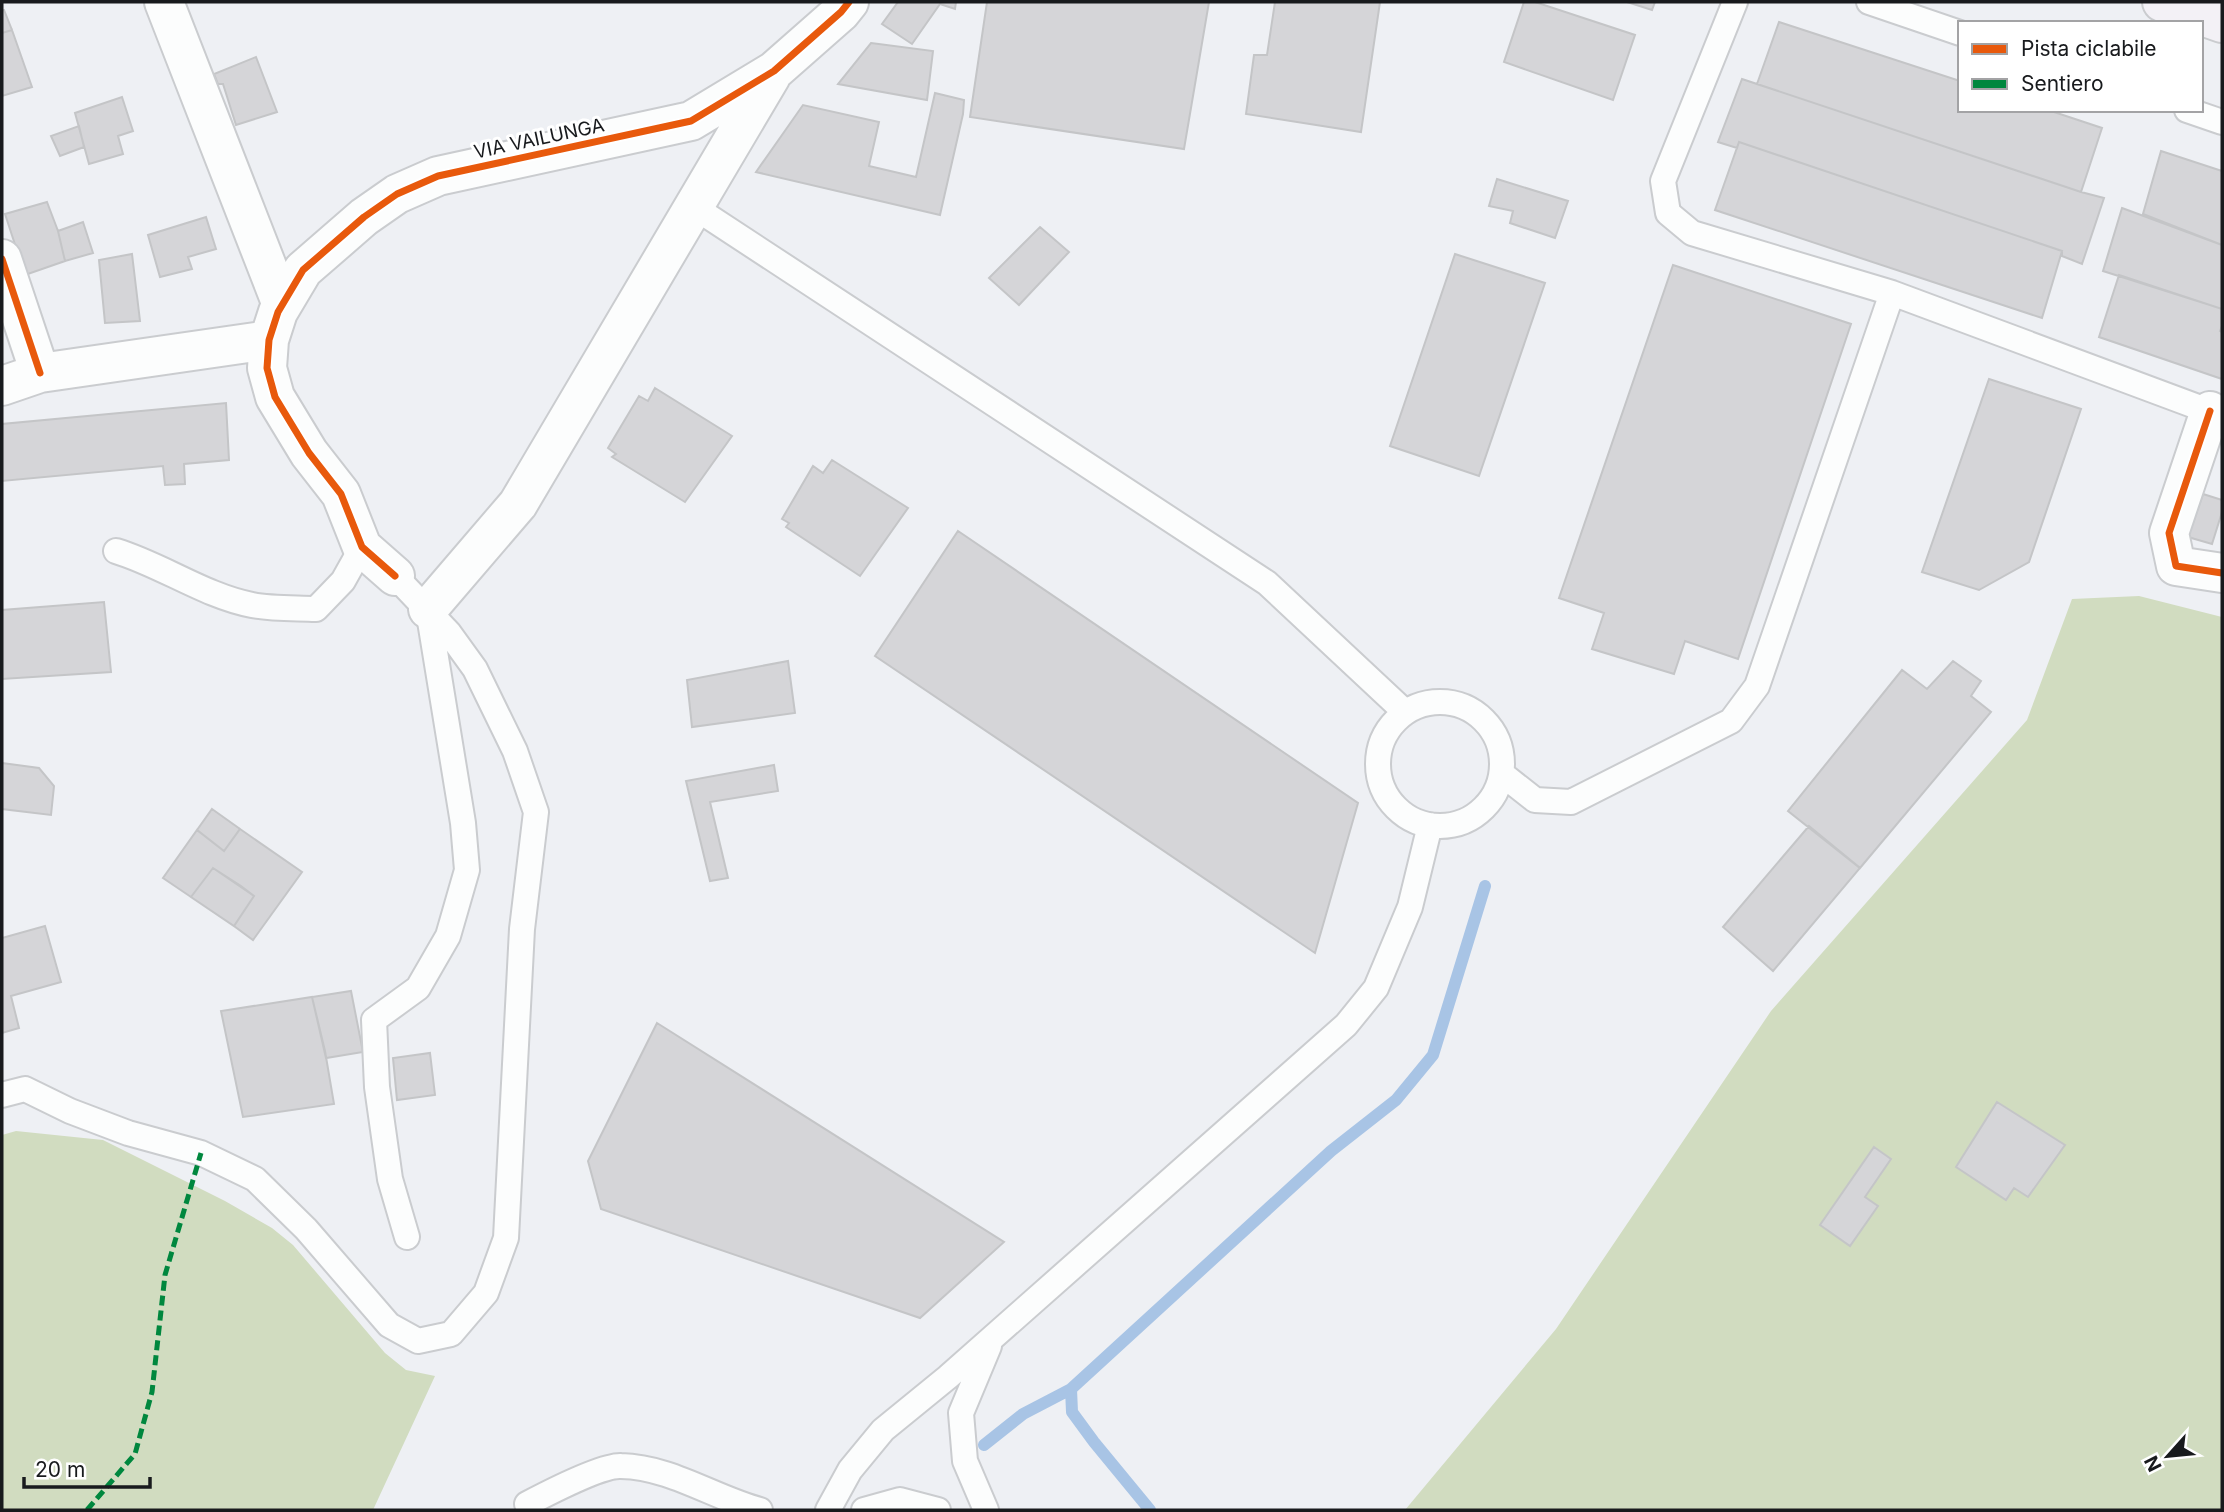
<svg xmlns="http://www.w3.org/2000/svg" width="2224" height="1512" font-family="Inter,sans-serif">
	<style>
		.green { fill: #d1dcc0 }
		.lines { fill: none; stroke-linecap: round; stroke-linejoin: round }
		.stream { stroke: #a8c4e5; stroke-width: 12 }
		.building { fill: #d5d5d8; stroke: #c4c5c7; stroke-width: 2 }
		.lane-casing { stroke: #cacccf; stroke-width: 28 }
		.street-casing { stroke: #cacccf; stroke-width: 42 }
		.secondary-casing { stroke: #cacccf; stroke-width: 42 }
		.lane { stroke: #fcfdfd; stroke-width: 24 }
		.street { stroke: #fcfdfd; stroke-width: 38 }
		.secondary { stroke: #f3f1f6; stroke-width: 38 }
		.quiet { stroke: #00873e; stroke-width: 5; stroke-dasharray: 10 5; stroke-linecap: butt }
		.cycleway-casing { stroke: #fff; stroke-width: 11 }
		.cycleway { stroke: #e8590c; stroke-width: 7 }
		.labels { text-anchor: middle; stroke-width: 6; stroke-linejoin: round; paint-order: stroke }
		.street-label { font-size: 19px; fill: #181a1d; stroke: #fff }
	</style>
	<rect width="100%" height="100%" fill="#eef0f4"/>
	<path class="green" d="M2139,596L2222,617V1510H1405L1556,1329L1771,1011L2027,720L2072,599Z
		M16,1131L103,1140L225,1201L272,1228L293,1245L385,1353L406,1370L435,1376L373,1510H2V1135Z"/>
	<g class="lines">
		<path class="stream" d="M1071,1389L1072,1412L1094,1442L1150,1510
			M984,1445L1023,1414L1071,1389L1331,1151L1396,1100L1433,1055L1485,886"/>
	</g>
	<path class="building" d="M898,2H956L955,9L940,4L912,44L882,24Z
		M987,2H1209L1184,149L970,117Z
		M1275,2H1380L1361,132L1246,114L1254,55H1267Z
		M1524,2H1535L1635,35L1613,100L1504,62Z
		M1627,2H1655L1652,10Z
		M2,10H4L12,30L2,33Z
		M1779,22L1960,81V110H2048L2102,128L2081,192L1757,84Z
		M12,30L32,87L2,96V33Z
		M871,43L933,51L927,100L838,84Z
		M256,57L277,112L236,125L223,84H218L214,74Z
		M1742,79L2081,192L2104,198L2082,264L2062,256V251L1739,142L1737,148L1718,142Z
		M935,93L964,100L963,114L940,215L756,172L803,105L879,122L869,166L916,177Z
		M122,97L133,131L118,136L123,154L89,164L75,113Z
		M79,126L84,147L60,156L51,136Z
		M1739,142L2062,251L2042,318L1715,210Z
		M2161,151L2222,171V245L2143,214Z
		M1497,179L1568,201L1555,238L1510,223L1513,211L1489,206Z
		M47,202L58,231L65,261L25,275L5,214Z
		M2122,208L2222,245V309L2103,271Z
		M206,217L216,249L188,257L192,269L160,277L148,235Z
		M83,222L93,253L65,261L58,231Z
		M1040,227L1069,252L1019,305L989,278Z
		M132,254L140,321L105,323L99,260Z
		M1455,254L1545,283L1479,476L1390,446Z
		M1673,265L1851,324L1738,659L1685,641L1674,674L1592,649L1604,613L1559,598Z
		M2119,275L2222,309V326L2220,331L2222,332V379L2099,337Z
		M1989,379L2081,409L2029,562L1979,590L1922,572Z
		M655,388L732,436L685,502L612,457L616,454L608,448L639,396L648,401Z
		M226,403L229,460L184,464L185,484L165,485L163,466L2,481V424Z
		M832,460L908,508L860,576L786,527L789,523L782,519L813,466L823,473Z
		M2203,494L2222,500V512L2212,544L2188,537Z
		M958,531L1358,803L1315,953L875,656Z
		M104,602L111,672L2,679V610Z
		M788,661L795,713L692,727L687,680Z
		M1953,661L1981,681L1971,696L1991,712L1860,868L1788,811L1902,670L1927,689Z
		M2,763L39,768L54,786L51,815L2,809Z
		M774,765L778,791L710,802L728,878L710,881L686,781Z
		M212,809L240,829L224,851L197,830Z
		M1809,826L1860,868L1773,971L1723,927Z
		M240,829L302,872L253,940L234,926L254,896L241,886L213,868L191,897L163,878L197,830L224,851Z
		M213,868L254,896L234,926L191,897Z
		M45,926L61,982L11,996L19,1028L2,1033V938Z
		M351,991L363,1052L326,1058L312,997Z
		M312,997L325,1051L334,1104L243,1117L221,1011Z
		M657,1023L1004,1242L920,1318L601,1209L588,1161Z
		M430,1053L435,1095L397,1100L393,1058Z
		M1997,1102L2065,1145L2028,1197L2014,1188L2006,1200L1956,1167Z
		M1874,1147L1891,1159L1865,1197L1878,1206L1850,1246L1820,1225Z"/>
	<g class="lines">
		<defs>
			<path id="lane" d="M1735,2L1663,181L1668,213L1692,233L1892,293L2222,416
				M1869,2L1960,33
				M2187,110L2222,122
				M694,207L1267,583L1405,712
				M116,551C162,565 205,596 252,605C272,609 295,608 316,609L343,581L362,547
				M1378 764a62 62 0 1 1 124 0a62 62 0 1 1-124 0Z
				M1502,774L1535,800L1571,802L1731,721L1757,686L1892,293
				M2,1095L25,1089L70,1111L128,1133L201,1153L255,1179L306,1229L389,1325L418,1341L451,1334L486,1293L506,1238L522,929L536,812L515,751L475,669L449,633L395,576
				M407,1237L390,1179L377,1087L374,1020L418,988L448,936L467,870L463,823L428,609
				M527,1504C546,1494 602,1465 621,1466C671,1467 714,1498 760,1510
				M828,1510L850,1470L883,1430L948,1377L1346,1025L1376,988L1410,907L1430,825
				M864,1510L900,1500L938,1510
				M986,1510L965,1461L961,1413L989,1346"/>
			<path id="street" d="M164,2L282,305
				M2,259L40,373
				M2,386L40,373L269,340
				M2210,411L2169,533L2176,566L2222,573
				M395,576L362,547L341,494L309,453L275,397L267,368L269,340L278,312L303,270L364,217L397,194L438,176L691,121L774,71L841,12L849,2
				M428,609L518,504L771,76"/>
			<path id="secondary" d="M2162,2L2222,23"/>
		</defs>
		<use href="#lane" class="lane-casing"/>
		<use href="#street" class="street-casing"/>
		<use href="#secondary" class="secondary-casing"/>
		<use href="#lane" class="lane"/>
		<use href="#street" class="street"/>
		<use href="#secondary" class="secondary"/>
		<path class="quiet" d="M87,1510L135,1454L152,1392L165,1275L201,1153"/>
		<defs>
			<path id="cycleway" d="M2,259L40,373
				M2210,411L2169,533L2176,566L2222,573
				M395,576L362,547L341,494L309,453L275,397L267,368L269,340L278,312L303,270L364,217L397,194L438,176L691,121L774,71L841,12L849,2"/>
		</defs>
		<use href="#cycleway" class="cycleway-casing"/>
		<use href="#cycleway" class="cycleway"/>
	</g>
	<g class="labels">
		<g class="street-label">
			<text transform="translate(539 138) rotate(-12)" y="7">VIA VAILUNGA</text>
		</g>
	</g>
	<rect width="2224" height="1512" fill="none" stroke="#181a1d" stroke-width="7"/>
	<rect x="1958" y="21" width="245" height="91" fill="#ffffff" stroke="#a3a3a5" stroke-width="2"/>
	<rect x="1972" y="44" width="35" height="10" fill="#e8590c" stroke="#a3a3a5" stroke-width="2"/>
	<text x="2021" y="56" font-size="21" fill="#181a1d">Pista ciclabile</text>
	<rect x="1972" y="79" width="35" height="10" fill="#00873e" stroke="#a3a3a5" stroke-width="2"/>
	<text x="2021" y="91" font-size="21" fill="#181a1d">Sentiero</text>
	<g transform="translate(2168 1456) rotate(243)" stroke="#ffffff" stroke-width="5" paint-order="stroke">
	<path d="M0-5L12 26L0 18L-12 26Z" fill="#181a1d"/>
	<text y="-10" font-size="19" font-weight="bold" text-anchor="middle" fill="#181a1d">N</text>
	</g>
	<path d="M24 1477v10h126v-10" fill="none" stroke="#181a1d" stroke-width="3.5"/>
	<text x="35" y="1477" font-size="21" fill="#181a1d" stroke="#ffffff" stroke-width="5" paint-order="stroke">20 m</text>
</svg>
